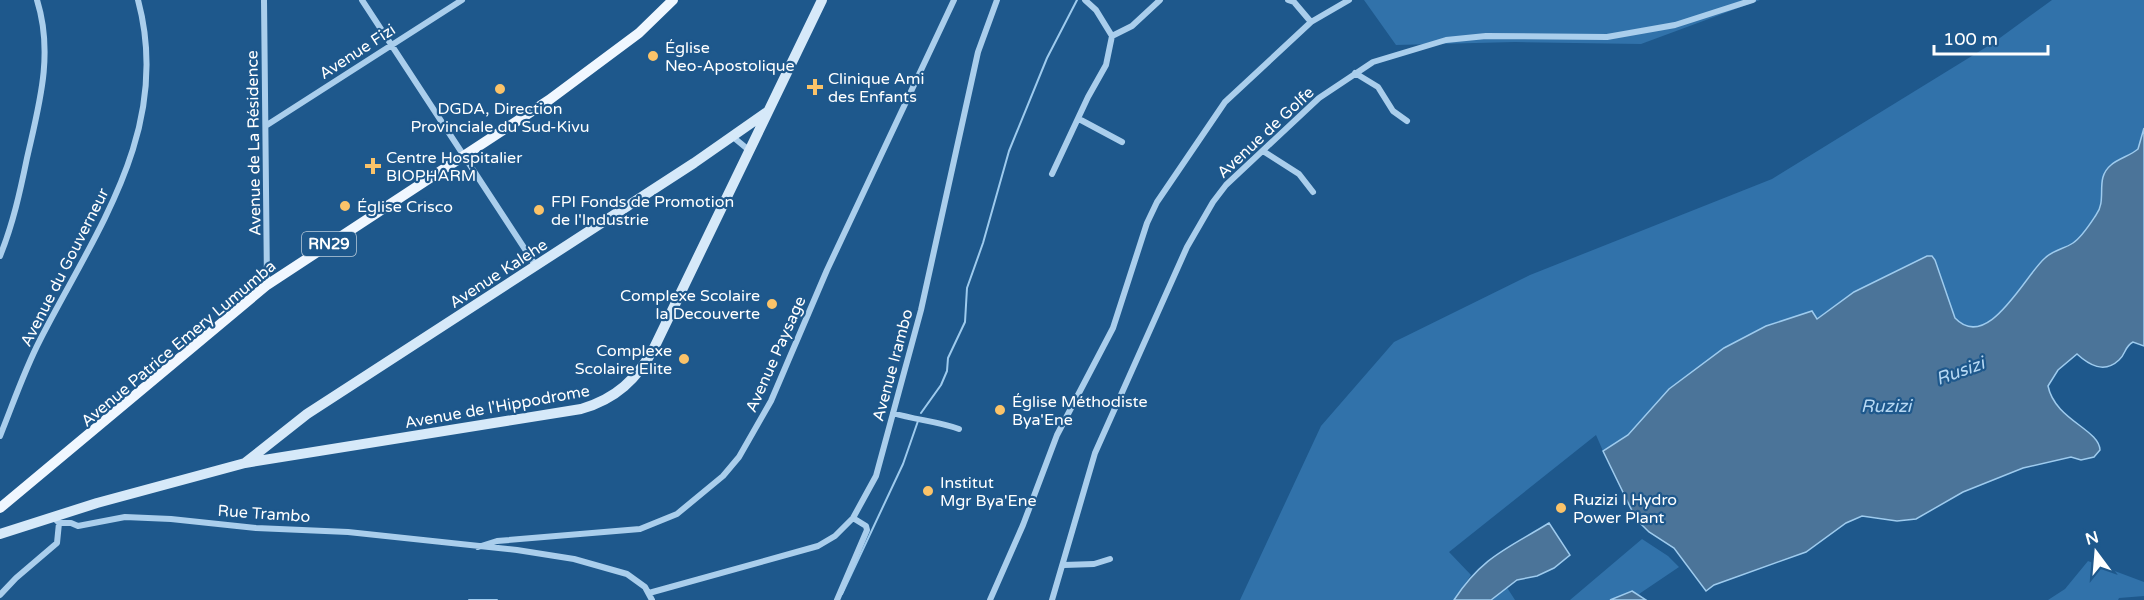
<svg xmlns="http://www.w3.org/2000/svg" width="2144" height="600" font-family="'Varela Round',sans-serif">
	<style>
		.green { fill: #3172aa }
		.water { fill: #4b7499; stroke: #9ecbee; stroke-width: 1.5 }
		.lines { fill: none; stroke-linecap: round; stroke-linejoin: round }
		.stream { stroke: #9ecbee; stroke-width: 2 }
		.street { stroke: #aaceec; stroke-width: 6 }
		.secondary { stroke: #d6e9f9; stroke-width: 10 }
		.primary { stroke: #f0f7ff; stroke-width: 10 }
		.poi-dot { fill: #fbc369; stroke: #1e588c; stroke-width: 2 }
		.labels { text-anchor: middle; stroke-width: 4.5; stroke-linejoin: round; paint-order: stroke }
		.shield { fill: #1e588c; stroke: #bccddc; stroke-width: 1.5 }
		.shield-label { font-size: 15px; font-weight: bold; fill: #fff }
		.poi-label { font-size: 16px; fill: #fff; stroke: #1e588c; text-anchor: start }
		.street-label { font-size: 16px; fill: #fff; stroke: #1e588c }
		.water-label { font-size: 18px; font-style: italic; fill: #b6d8f3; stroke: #1e588c }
	</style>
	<rect width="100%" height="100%" fill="#1e588c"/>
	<path class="green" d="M1364,0H1760L1641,44L1515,42L1396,45Z
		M2052,0H2144V128L2138,149L2124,157L2101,189C2104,208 2089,233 2073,243C2064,249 2053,250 2045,258C2028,272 1989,345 1961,324C1952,317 1948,302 1944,292L1863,289L1854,292L1816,319L1812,311L1790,319L1648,415L1628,435L1603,451L1596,435L1449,552L1471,575L1454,600H1240L1321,426L1394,342L1530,275L1772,179L1993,43Z
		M1642,539L1668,556L1679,567L1639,594L1646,600L1638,594L1610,600H1570Z
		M2088,561L2144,582V596L2119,598L2118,600H2048L2065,589Z
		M1506,586L1515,600H1491Z"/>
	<path class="water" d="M2144,128V346L2133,342C2124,347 2126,354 2119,360C2104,374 2089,365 2077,354L2058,370L2048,386C2055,420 2099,429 2100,450L2094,457L2081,460L2071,457L2023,468L1963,492L1916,519L1897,521L1862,516L1846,523L1806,552L1714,585L1706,591L1674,548L1649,532L1636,519L1603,451L1628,435L1669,389L1724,348L1766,326L1812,311L1817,319L1854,292L1927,256H1932L1935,260L1955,318C1988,353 2025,275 2045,258C2053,250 2064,249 2073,243C2082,237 2090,224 2096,215C2108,199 2094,179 2111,165C2119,158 2130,156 2138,149Z
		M1549,523L1570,555L1554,568L1537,576L1517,580L1491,600H1454C1483,556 1507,549 1549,523Z
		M1632,591L1646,600H1610Z"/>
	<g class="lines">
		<path class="stream" d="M921,413L941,385L947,371L948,358L965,322L967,288L983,243L1009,151L1047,58L1077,0
			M842,594L903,464L918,421
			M469,600H497"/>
		<path class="street" d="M264,0L267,284
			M362,0L536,266
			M1085,0L1096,10L1112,36
			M1288,0L1294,2L1311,22
			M1112,36L1132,26L1160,0
			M1355,73L1378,87L1393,111L1407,121
			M1079,119L1122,142
			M267,125L462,0
			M733,137L750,151
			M1263,151L1299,174L1313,192
			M1052,174L1088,97L1106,65L1112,36
			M0,256C13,224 20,192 27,158C39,105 54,54 37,0
			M893,413C915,420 937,421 959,429
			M0,436C13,404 24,371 40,340C95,232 173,129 138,0
			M53,517L59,523H71L78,526L125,517L171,519L256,528L348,532L517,550L574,559L627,574L645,587L652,600
			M478,547L497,541L640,529L677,514L723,476L739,457L771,401L827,270L954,0
			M1064,565L1094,564L1110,559
			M649,593L818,546L835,536L853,518L876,476L921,310L978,52L997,0
			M0,595L16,578L57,543L59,523
			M837,600L867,530L866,526L853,518
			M990,600L1023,525L1057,435L1113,328L1147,223L1157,202L1225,102L1311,22L1349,0
			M1052,600L1095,453L1187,247L1213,202L1226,185L1319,98L1373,62L1446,40L1486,36L1607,37L1675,25L1753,0"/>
		<path class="secondary" d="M245,463L307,414L694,163L767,112
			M0,534L97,503L245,463L581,409C616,399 637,379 654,348L822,0"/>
		<path class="primary" d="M0,508L267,285L549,100L639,33L673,0"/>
	</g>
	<g class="poi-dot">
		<circle cx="653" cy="56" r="6"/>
		<path d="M812 78h6v6h6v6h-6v6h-6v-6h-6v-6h6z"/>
		<circle cx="500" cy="89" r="6"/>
		<path d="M370 157h6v6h6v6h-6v6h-6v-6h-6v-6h6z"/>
		<circle cx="345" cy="206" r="6"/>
		<circle cx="539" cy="210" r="6"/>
		<circle cx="772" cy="304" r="6"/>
		<circle cx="684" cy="359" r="6"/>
		<circle cx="1000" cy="410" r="6"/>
		<circle cx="928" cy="491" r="6"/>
		<circle cx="1561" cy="508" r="6"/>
	</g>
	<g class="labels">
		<rect class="shield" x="302" y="232" width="54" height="24" rx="4.5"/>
		<g class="shield-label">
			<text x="329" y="249">RN29</text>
		</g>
		<g class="poi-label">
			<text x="665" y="53">Église<tspan x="665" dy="18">Neo-Apostolique</tspan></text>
			<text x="828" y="84">Clinique Ami<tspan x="828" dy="18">des Enfants</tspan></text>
			<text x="500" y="114" text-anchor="middle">DGDA, Direction<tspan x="500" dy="18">Provinciale du Sud-Kivu</tspan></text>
			<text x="386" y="163">Centre Hospitalier<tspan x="386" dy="18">BIOPHARM</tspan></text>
			<text x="551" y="207">FPI Fonds de Promotion<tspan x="551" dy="18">de l'Industrie</tspan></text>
			<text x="357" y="212">Église Crisco</text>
			<text x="760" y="301" text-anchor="end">Complexe Scolaire<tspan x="760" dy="18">la Decouverte</tspan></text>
			<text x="672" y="356" text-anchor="end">Complexe<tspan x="672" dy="18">Scolaire Elite</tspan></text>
			<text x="1012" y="407">Église Méthodiste<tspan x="1012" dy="18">Bya'Ene</tspan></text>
			<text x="940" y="488">Institut<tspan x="940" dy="18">Mgr Bya'Ene</tspan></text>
			<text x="1573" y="505">Ruzizi I Hydro<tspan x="1573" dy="18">Power Plant</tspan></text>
		</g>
		<g class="street-label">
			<text transform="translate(357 51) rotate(-33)" y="6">Avenue Fizi</text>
			<text transform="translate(1265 132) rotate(-43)" y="6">Avenue de Golfe</text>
			<text transform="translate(253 143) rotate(-91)" y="6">Avenue de La Résidence</text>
			<text transform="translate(64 267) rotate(-63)" y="6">Avenue du Gouverneur</text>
			<text transform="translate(498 273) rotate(-33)" y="6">Avenue Kalehe</text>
			<text transform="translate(178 343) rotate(-40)" y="6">Avenue Patrice Emery Lumumba</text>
			<text transform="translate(775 354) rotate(-66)" y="6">Avenue Paysage</text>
			<text transform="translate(892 365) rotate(-75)" y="6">Avenue Irambo</text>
			<text transform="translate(497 406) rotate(-10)" y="6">Avenue de l'Hippodrome</text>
			<text transform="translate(264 513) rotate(4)" y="6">Rue Trambo</text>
		</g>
		<g class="water-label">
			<text transform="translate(1960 371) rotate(-20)" y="6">Rusizi</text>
			<text x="1886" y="412">Ruzizi</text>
		</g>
	</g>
	<g transform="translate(2096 552) rotate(344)" stroke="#1e588c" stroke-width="4.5" paint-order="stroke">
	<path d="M0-4.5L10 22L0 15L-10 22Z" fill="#ffffff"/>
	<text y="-9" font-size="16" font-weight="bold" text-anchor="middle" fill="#ffffff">N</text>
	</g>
	<path d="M1934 45v9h114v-9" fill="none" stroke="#ffffff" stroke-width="3"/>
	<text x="1943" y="45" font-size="18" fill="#ffffff" stroke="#1e588c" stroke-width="4.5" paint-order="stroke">100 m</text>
</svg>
